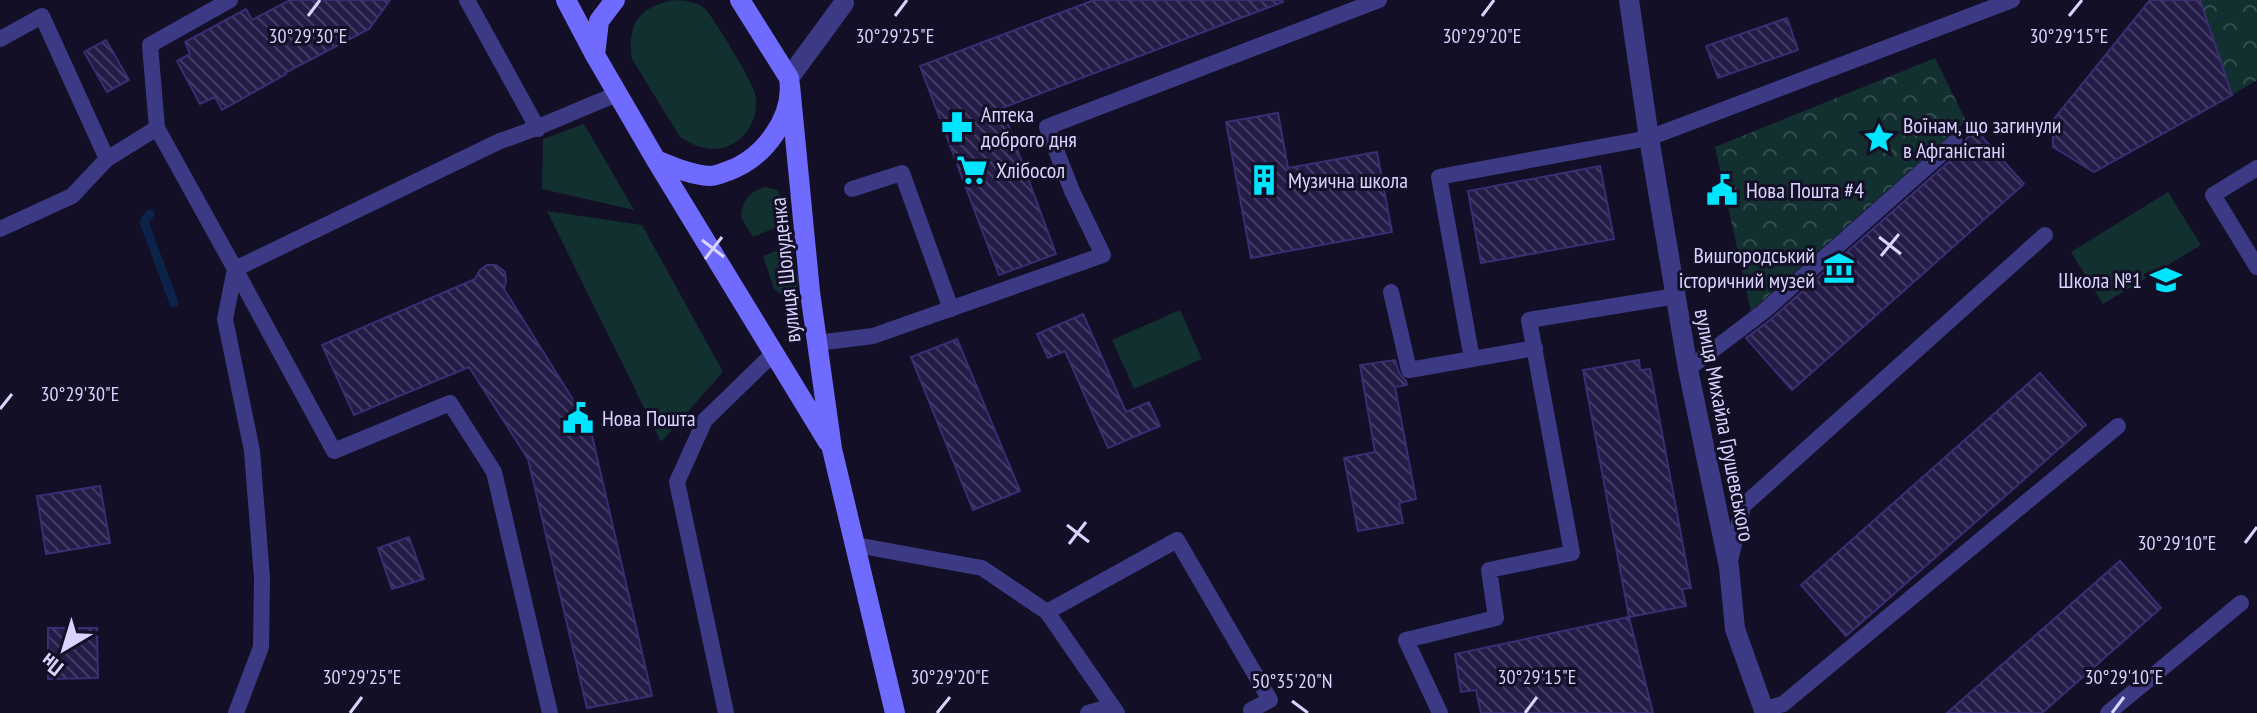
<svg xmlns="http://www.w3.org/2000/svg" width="2257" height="713" font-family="'PT Sans Narrow',sans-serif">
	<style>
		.grass { fill: #12302f }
		.park { fill: url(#park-crowns) }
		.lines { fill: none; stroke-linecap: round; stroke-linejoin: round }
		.stream { stroke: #0c2248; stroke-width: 9 }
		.building { fill: url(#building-back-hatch); stroke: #3b2d73; stroke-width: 2 }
		.service { stroke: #3d3a85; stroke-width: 16 }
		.minor { stroke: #3d3a85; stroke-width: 20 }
		.tertiary { stroke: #3d3a85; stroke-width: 20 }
		.secondary { stroke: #6f6bff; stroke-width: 20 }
		.ticks { fill: none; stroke: #d9d4ff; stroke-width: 3 }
		.labels { text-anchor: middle; stroke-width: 6; stroke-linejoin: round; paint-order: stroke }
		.poi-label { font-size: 22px; fill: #d9d4ff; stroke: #130f26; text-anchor: start }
		.street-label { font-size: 22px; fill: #d9d4ff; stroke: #130f26 }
		.ticks-label { font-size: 20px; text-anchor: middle; fill: #d9d4ff; stroke: #130f26; stroke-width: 6; stroke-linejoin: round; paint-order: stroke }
	</style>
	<defs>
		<pattern id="park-crowns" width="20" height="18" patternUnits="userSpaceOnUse" patternTransform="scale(2)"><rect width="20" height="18" fill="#12302f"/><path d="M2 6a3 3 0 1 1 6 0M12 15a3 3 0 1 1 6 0" fill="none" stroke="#344d4e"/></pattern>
		<pattern id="building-back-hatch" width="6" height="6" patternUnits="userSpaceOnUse" patternTransform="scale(2)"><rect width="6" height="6" fill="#241b47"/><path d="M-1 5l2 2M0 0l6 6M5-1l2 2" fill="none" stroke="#433b63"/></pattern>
	</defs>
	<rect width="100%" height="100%" fill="#130f26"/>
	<path class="grass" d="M677,0C687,1 699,2 706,10C713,17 752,81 754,91C756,95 756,99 756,103C757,126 738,148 715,149C701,149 691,144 680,137L632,59C626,23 642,4 677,0Z
		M584,124L634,210L542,189L543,139Z
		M765,187L777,190L785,201L787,223L753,237L741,218C742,200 749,192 765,187Z
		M2168,192L2201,245L2103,304L2071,252Z
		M547,211L642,225L723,372L661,442Z
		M791,245L799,282L796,289L784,296L774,289L763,256Z
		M1180,310L1202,359L1134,389L1112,340Z"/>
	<path class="park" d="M2200,0H2257V80L2232,95Z
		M1935,58L1966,121L1751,311L1715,147Z"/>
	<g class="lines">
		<path class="stream" d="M150,214L144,222L174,303"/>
	</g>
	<path class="building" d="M290,0H390L369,29L285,73L286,74L222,110L215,97L200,104L177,61L190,54L185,42L246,9L252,20Z
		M1094,0H1282L1283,2L1002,108L1056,254L999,275L920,66Z
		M2150,0H2200L2232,95L2094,172L2053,147V120Z
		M1787,18L1798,50L1718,78L1706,46Z
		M106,40L129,80L107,92L84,52Z
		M1278,113L1288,168L1377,152L1392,232L1251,258L1226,122Z
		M1976,130L2024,184L1792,390L1746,338L1770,320L1962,150L1966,145V139Z
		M1600,166L1614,239L1481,263L1468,191Z
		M487,265H496L505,272L506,281L504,289L590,427L652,696L587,708L528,459L469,367L354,415L322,345L475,279L480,270Z
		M1083,314L1126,412L1149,402L1160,426L1108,448L1065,351L1048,358L1037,334Z
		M957,339L1020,491L973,510L911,357Z
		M1395,360L1399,373L1406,381L1407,385L1395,387L1416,499L1399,503L1403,523L1358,531L1344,458L1375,452L1360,365Z
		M1639,360L1640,370L1650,369L1691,588L1682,589L1686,606L1629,617L1583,370Z
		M2040,373L2086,425L1846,636L1801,585Z
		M100,486L110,543L46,554L37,496Z
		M409,537L424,579L392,589L378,548Z
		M2120,561L2161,608L2042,713H1947Z
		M1629,617L1653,713H1481L1476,690L1461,692L1455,654Z
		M48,628H97L98,678L48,679Z"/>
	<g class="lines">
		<path class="service" d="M467,0L538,129
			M0,39L42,16L107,159L72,196L0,229
			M157,128L150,45L230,0
			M107,159L157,128L235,269L500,141C541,128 578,109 618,94
			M2257,168L2213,195L2257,267
			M852,189L902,173L951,309
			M235,269L334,451L450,403L494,472L550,713
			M235,269L225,319L252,451L262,578L261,647L236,713
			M1391,292L1409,370L1535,348
			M817,343L873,336L1103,255L1072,191L1047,127L1379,0
			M1472,359L1439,177L1649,138L2012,0
			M1688,369L1763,312L1955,142
			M856,545L982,568L1047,612
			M1730,561L1743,506L2045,235
			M1763,710L1783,704L2118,426
			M726,713L677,482L705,420L774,353
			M1088,713L1112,706
			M1117,713L1047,612L1177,540L1270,700L1251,710L1253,713
			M1440,713L1406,640L1496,618L1489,570L1572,553L1529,320L1676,296
			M2108,713L2241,603"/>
		<path class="minor" d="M1629,0L1649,138L1688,369L1729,567L1735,629L1765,713"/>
		<path class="tertiary" d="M789,78L844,3"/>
		<path class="secondary" d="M566,0L595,55
			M615,0L599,21L595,55L656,160L828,442
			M790,85L810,292L832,449L895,713
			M656,160C673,167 691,175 710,176C716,176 722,173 728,171C764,158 795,117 789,78L740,0"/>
	</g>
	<path class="ticks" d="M308,16L320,0M895,16L907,0M1482,16L1494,0M2069,16L2082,0M1879,237L1901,254M702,240L724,257M1881,256L1899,234M705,259L722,237M0,409L12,394M1067,525L1089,542M2245,543L2257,527M1069,544L1086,522M1292,701L1308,713M350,713L362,697M937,713L950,697M1525,713L1537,697M2112,713L2124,697"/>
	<defs>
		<symbol id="pharmacy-bare" viewBox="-9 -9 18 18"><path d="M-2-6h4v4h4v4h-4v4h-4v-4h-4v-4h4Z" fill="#00e5ff" stroke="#130f26" stroke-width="2.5" paint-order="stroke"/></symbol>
		<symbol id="sight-bare" viewBox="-9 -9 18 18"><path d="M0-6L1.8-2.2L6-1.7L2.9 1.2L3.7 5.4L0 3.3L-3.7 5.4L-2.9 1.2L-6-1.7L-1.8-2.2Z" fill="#00e5ff" stroke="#130f26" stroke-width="2.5" paint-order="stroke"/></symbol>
		<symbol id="supermarket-bare" viewBox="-9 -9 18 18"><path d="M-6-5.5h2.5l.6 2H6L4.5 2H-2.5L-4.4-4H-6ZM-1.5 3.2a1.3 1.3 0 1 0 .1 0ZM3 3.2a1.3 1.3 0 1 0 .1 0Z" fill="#00e5ff" stroke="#130f26" stroke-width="2.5" paint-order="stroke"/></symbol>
		<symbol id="building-bare" viewBox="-9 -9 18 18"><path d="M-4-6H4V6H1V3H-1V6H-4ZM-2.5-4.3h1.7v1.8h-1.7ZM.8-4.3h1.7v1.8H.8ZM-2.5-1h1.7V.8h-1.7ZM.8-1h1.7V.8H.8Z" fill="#00e5ff" stroke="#130f26" stroke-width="2.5" paint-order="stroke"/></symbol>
		<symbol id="civic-bare" viewBox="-9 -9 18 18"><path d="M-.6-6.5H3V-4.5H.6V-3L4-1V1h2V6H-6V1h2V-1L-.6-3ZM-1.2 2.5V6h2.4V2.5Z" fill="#00e5ff" stroke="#130f26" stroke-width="2.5" paint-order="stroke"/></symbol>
		<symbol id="museum-bare" viewBox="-9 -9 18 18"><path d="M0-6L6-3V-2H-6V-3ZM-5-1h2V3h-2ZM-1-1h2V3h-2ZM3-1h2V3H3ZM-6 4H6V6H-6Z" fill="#00e5ff" stroke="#130f26" stroke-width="2.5" paint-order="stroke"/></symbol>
		<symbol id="school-bare" viewBox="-9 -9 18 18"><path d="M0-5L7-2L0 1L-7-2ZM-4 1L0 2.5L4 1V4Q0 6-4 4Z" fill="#00e5ff" stroke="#130f26" stroke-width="2.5" paint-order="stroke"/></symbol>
	</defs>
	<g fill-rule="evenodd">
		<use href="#pharmacy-bare" x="935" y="105" width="44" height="44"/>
		<use href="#sight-bare" x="1857" y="116" width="44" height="44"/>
		<use href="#supermarket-bare" x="950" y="148" width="44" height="44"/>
		<use href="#building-bare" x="1242" y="158" width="44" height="44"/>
		<use href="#civic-bare" x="1700" y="168" width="44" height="44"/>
		<use href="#museum-bare" x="1817" y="246" width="44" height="44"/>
		<use href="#school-bare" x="2144" y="258" width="44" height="44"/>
		<use href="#civic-bare" x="556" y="396" width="44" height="44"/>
	</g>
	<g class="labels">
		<g class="poi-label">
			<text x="981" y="122">Аптека<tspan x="981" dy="25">доброго дня</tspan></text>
			<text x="1903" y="133">Воїнам, що загинули<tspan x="1903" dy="25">в Афганістані</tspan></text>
			<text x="996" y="178">Хлібосол</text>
			<text x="1288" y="188">Музична школа</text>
			<text x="1746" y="198">Нова Пошта #4</text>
			<text x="1815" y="263" text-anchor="end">Вишгородський<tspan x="1815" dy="25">історичний музей</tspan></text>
			<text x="2142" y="288" text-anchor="end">Школа №1</text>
			<text x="602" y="426">Нова Пошта</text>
		</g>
		<g class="street-label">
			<text transform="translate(785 270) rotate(-96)" y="8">вулиця Шолуденка</text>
			<text transform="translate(1725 425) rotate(79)" y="8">вулиця Михайла Грушевського</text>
		</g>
	</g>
	<g class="ticks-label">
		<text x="308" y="43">30°29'30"E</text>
		<text x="895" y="43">30°29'25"E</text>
		<text x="1482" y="43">30°29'20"E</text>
		<text x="2069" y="43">30°29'15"E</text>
		<text x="80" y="401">30°29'30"E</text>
		<text x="2177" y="550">30°29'10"E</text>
		<text x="362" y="684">30°29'25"E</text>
		<text x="950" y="684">30°29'20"E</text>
		<text x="1537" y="684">30°29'15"E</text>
		<text x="2124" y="684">30°29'10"E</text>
		<text x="1292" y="688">50°35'20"N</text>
	</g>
	<g transform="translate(64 649) rotate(218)" stroke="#130f26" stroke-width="6" paint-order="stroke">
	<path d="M0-6L14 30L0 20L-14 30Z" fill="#d9d4ff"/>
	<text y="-12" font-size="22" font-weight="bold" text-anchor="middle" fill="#d9d4ff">Пн</text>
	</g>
</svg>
